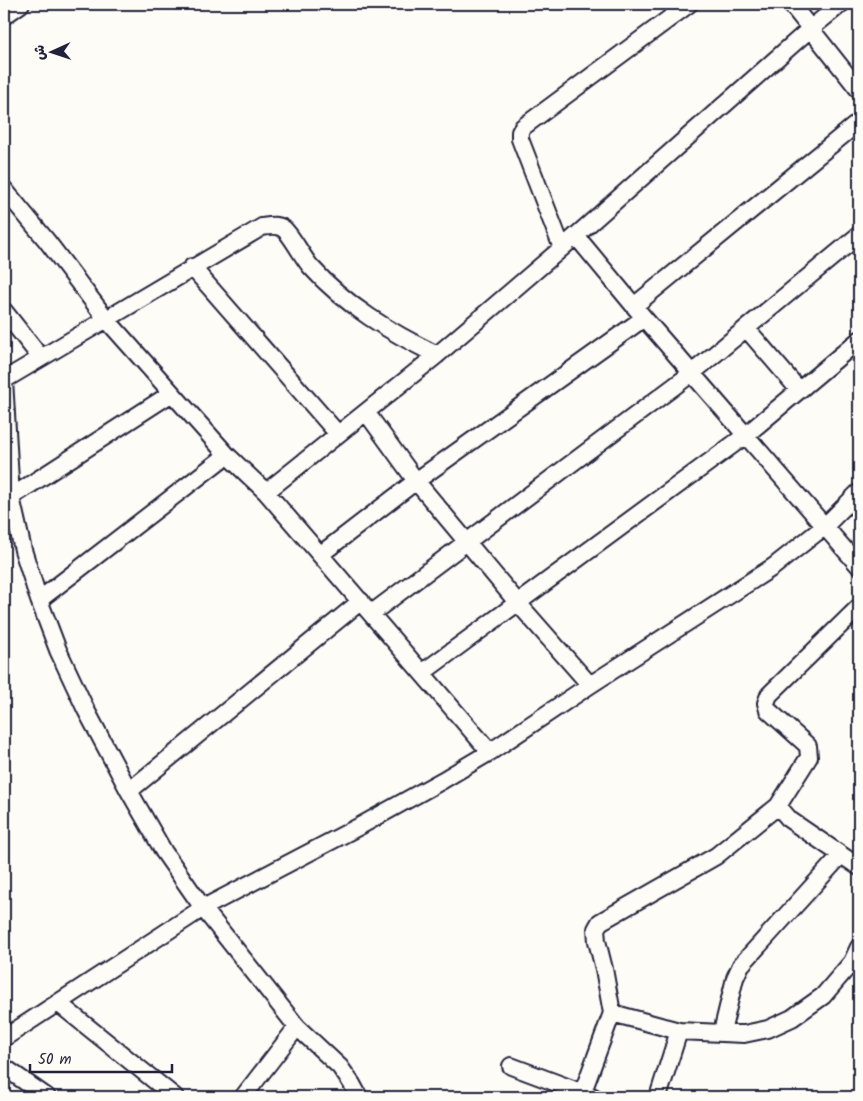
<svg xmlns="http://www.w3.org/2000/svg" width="863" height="1101" font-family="Kalam,'Playpen Sans Arabic',sans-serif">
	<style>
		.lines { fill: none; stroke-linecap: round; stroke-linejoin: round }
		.street-casing { stroke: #22223b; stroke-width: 20 }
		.street { stroke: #fdfcf7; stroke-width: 16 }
	</style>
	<rect width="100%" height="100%" fill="#fdfcf7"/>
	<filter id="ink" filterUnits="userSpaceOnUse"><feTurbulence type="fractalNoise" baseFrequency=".02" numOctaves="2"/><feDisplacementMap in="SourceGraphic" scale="10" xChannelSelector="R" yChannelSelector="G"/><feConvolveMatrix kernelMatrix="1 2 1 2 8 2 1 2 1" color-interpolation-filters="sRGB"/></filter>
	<g filter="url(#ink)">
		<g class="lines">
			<defs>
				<path id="street" d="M791,4L859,90
					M4,16L21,4
					M4,189L47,241L107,320L227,455L266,492L490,752
					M576,236L644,318L859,566
					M562,248L520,139V132L523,127L689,4
					M192,267L338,434
					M634,306L859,122
					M4,311L41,358
					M746,328L799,390
					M4,380L11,497L23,550L39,600L58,650L86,710L129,791L164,852L203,908L297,1027L340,1067L352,1084L359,1097
					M4,380L262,227C269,226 278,224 284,229C292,236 303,258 311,267C346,306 390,332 437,355
					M366,412L416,481L517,602L590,685
					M266,492L437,355L562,248L810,29L841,4
					M11,497L172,393
					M321,554L416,481L644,318
					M39,600L227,455
					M859,607L769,695L766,703L768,710L808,746L809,757L778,806L790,820L859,867
					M372,613L692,373L859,235
					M422,673L746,435L859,340
					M129,791L361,601
					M58,1003L175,1097
					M612,1013L679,1031L744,1034L768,1029L792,1018L823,996L852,962L859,947
					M722,1032L735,978L741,965L841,855
					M4,1038L203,908L360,826L443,780L490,752L590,685L773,567L825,526L859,492
					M511,1066L594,1097
					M4,1067L47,1097
					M243,1097L297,1027
					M581,1097L612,1013L604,969L597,941L596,929L600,922L716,856L778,806
					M658,1097L679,1031"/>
			</defs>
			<use href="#street" class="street-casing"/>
			<use href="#street" class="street"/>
		</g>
	</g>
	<rect width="863" height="1101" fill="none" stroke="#fdfcf7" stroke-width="20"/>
	<rect x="10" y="10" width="843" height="1081" fill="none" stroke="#22223b" stroke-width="2" filter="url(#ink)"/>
	<g transform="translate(52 52) rotate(267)" stroke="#fdfcf7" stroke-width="4" paint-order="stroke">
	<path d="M0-4L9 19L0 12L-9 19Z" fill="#22223b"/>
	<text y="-8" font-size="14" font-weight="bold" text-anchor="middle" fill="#22223b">ش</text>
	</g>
	<path d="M30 1064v8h142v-8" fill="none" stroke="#22223b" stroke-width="2.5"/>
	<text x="38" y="1064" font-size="15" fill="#22223b" stroke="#fdfcf7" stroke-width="4" paint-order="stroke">50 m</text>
</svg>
